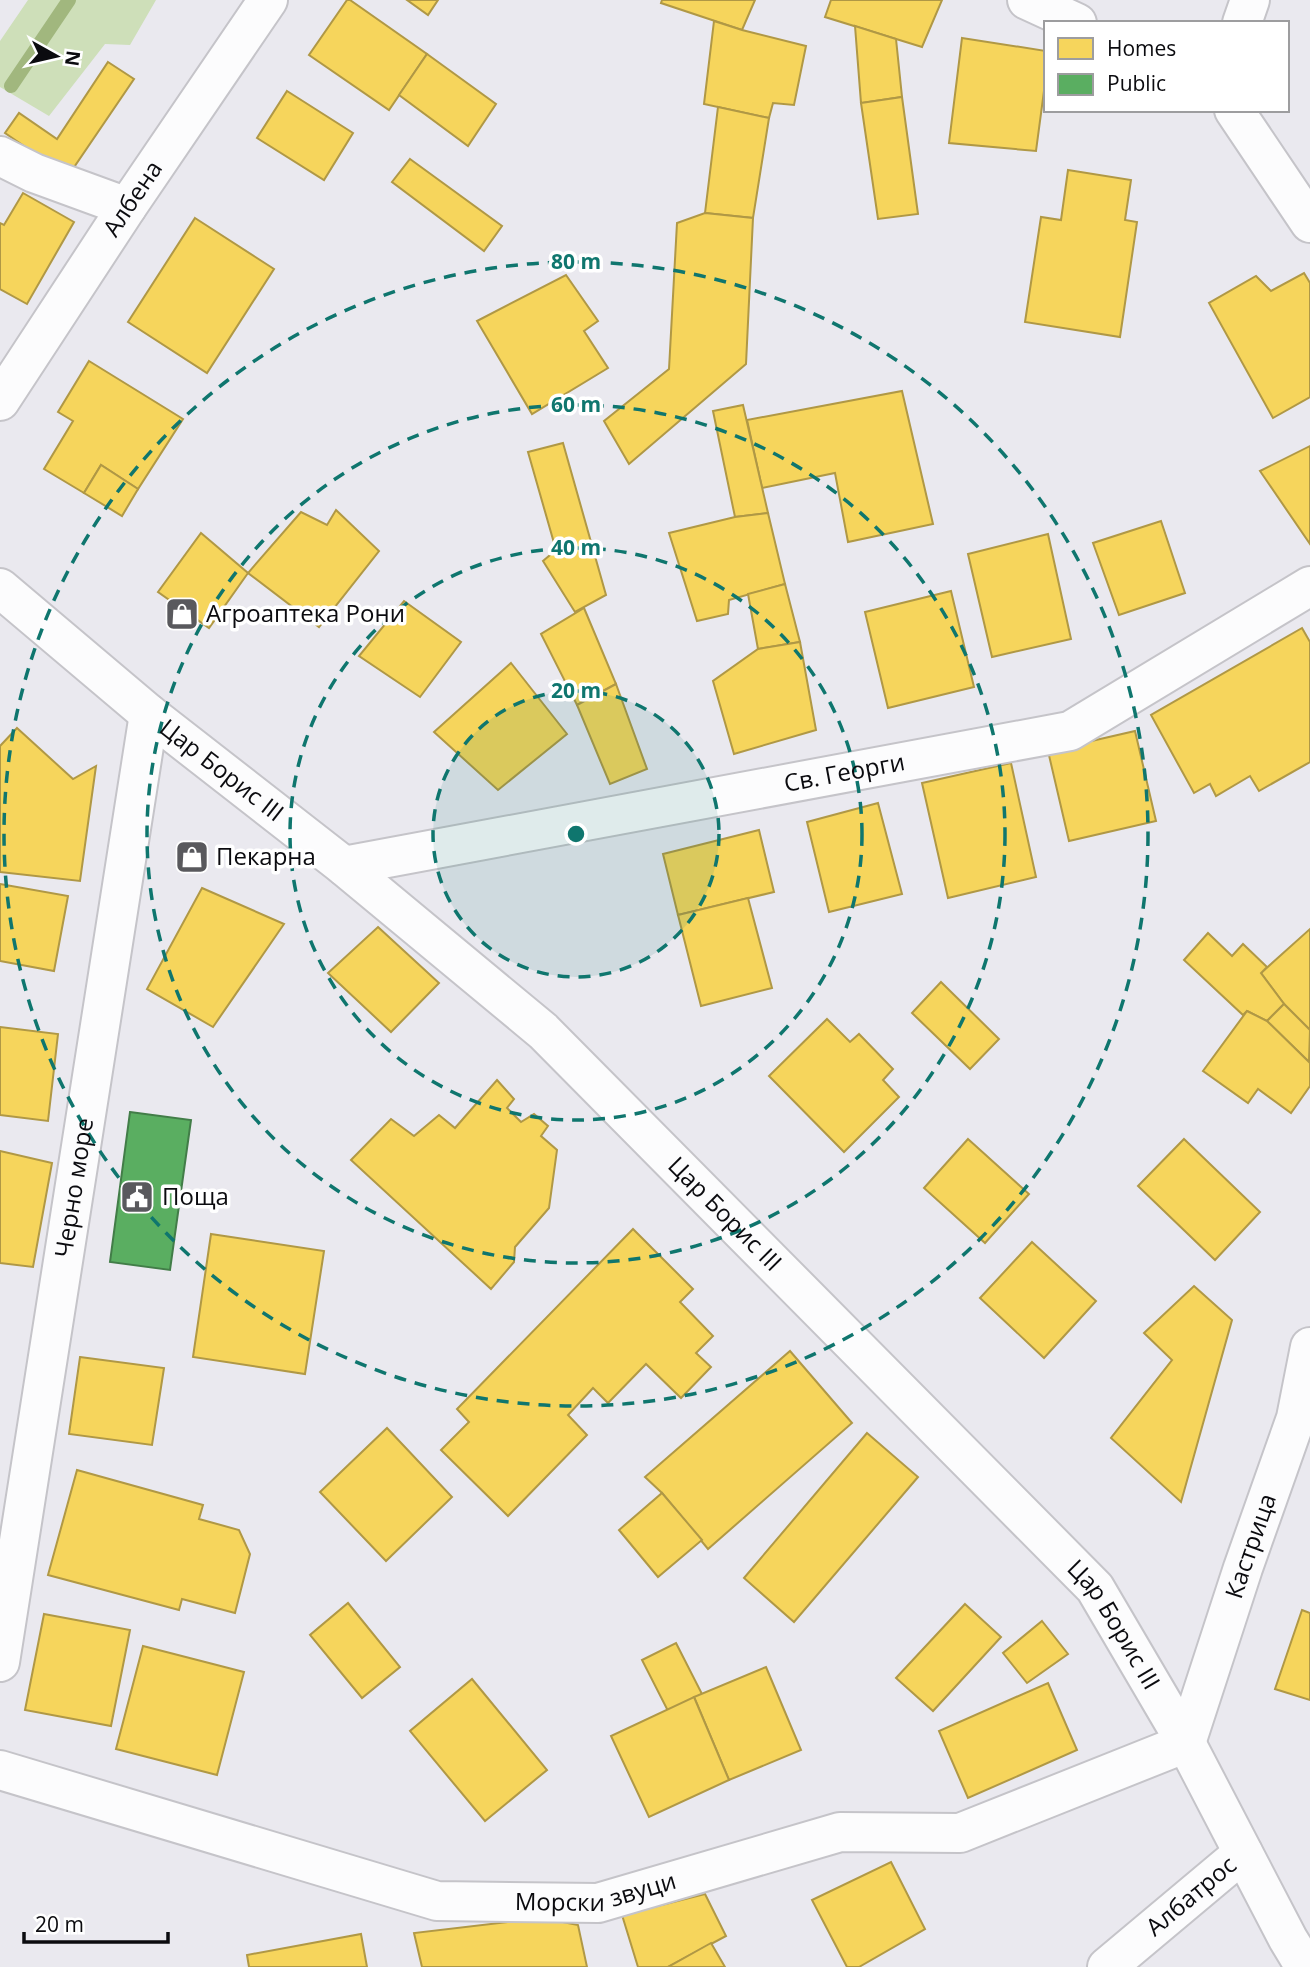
<svg xmlns="http://www.w3.org/2000/svg" width="1310" height="1967" viewBox="0 0 1310 1967" font-family="'Open Sans',sans-serif">
  <rect width="100%" height="100%" fill="#eae9ef"/>
  <path fill="#cedfb9" d="M 28,0 L 156,0 L 130,45 L 105,44 L 49,116 L 0,87 L 0,41 Z"/>
  <g fill="#f6d55c" stroke="#b09845" stroke-width="2">
    <path d="M 347,0 L 350,0 L 427,54 L 389,110 L 309,55 Z"/>
    <path d="M 407,0 L 438,0 L 428,15 Z"/>
    <path d="M 662,0 L 755,0 L 742,30 L 661,3 Z"/>
    <path d="M 831,0 L 942,0 L 922,47 L 825,17 Z"/>
    <path d="M 714,21 L 742,30 L 806,46 L 794,105 L 773,103 L 769,118 L 704,104 Z"/>
    <path d="M 855,26 L 896,39 L 902,97 L 861,103 Z"/>
    <path d="M 962,38 L 1046,51 L 1046,76 L 1036,151 L 949,143 Z"/>
    <path d="M 427,54 L 496,104 L 468,146 L 399,95 Z"/>
    <path d="M 108,62 L 134,79 L 68,176 L 5,133 L 19,113 L 57,139 Z"/>
    <path d="M 287,91 L 353,133 L 324,180 L 257,138 Z"/>
    <path d="M 902,97 L 918,214 L 878,219 L 861,103 Z"/>
    <path d="M 718,107 L 769,118 L 753,218 L 705,213 Z"/>
    <path d="M 410,159 L 502,226 L 484,251 L 392,182 Z"/>
    <path d="M 1068,170 L 1131,180 L 1125,220 L 1137,222 L 1120,337 L 1025,322 L 1041,217 L 1061,220 Z"/>
    <path d="M 23,193 L 74,222 L 27,304 L 0,289 L 0,223 L 4,225 Z"/>
    <path d="M 705,213 L 753,218 L 746,364 L 629,464 L 604,421 L 669,369 L 677,223 Z"/>
    <path d="M 195,218 L 274,269 L 207,373 L 128,322 Z"/>
    <path d="M 1304,273 L 1310,283 L 1310,397 L 1273,418 L 1209,303 L 1256,276 L 1271,291 Z"/>
    <path d="M 566,275 L 598,321 L 584,331 L 608,368 L 532,414 L 477,321 Z"/>
    <path d="M 89,361 L 183,419 L 138,489 L 101,465 L 84,493 L 44,469 L 73,421 L 58,412 Z"/>
    <path d="M 902,391 L 933,524 L 848,542 L 835,473 L 762,488 L 747,420 Z"/>
    <path d="M 743,405 L 768,513 L 735,517 L 713,411 Z"/>
    <path d="M 563,443 L 606,595 L 575,612 L 543,561 L 556,550 L 528,452 Z"/>
    <path d="M 1310,446 L 1310,544 L 1260,471 Z"/>
    <path d="M 101,465 L 138,489 L 122,516 L 84,493 Z"/>
    <path d="M 336,510 L 379,551 L 319,627 L 248,573 L 301,512 L 327,525 Z"/>
    <path d="M 768,513 L 785,584 L 729,600 L 728,614 L 697,621 L 669,533 L 735,517 Z"/>
    <path d="M 1161,521 L 1185,593 L 1119,615 L 1093,543 Z"/>
    <path d="M 201,533 L 248,573 L 209,628 L 158,592 Z"/>
    <path d="M 1048,534 L 1071,639 L 992,657 L 968,554 Z"/>
    <path d="M 785,584 L 800,642 L 758,649 L 748,594 Z"/>
    <path d="M 951,591 L 974,687 L 888,708 L 865,612 Z"/>
    <path d="M 404,601 L 461,642 L 420,697 L 359,656 Z"/>
    <path d="M 584,608 L 616,684 L 577,705 L 541,634 Z"/>
    <path d="M 1302,628 L 1310,642 L 1310,762 L 1259,791 L 1250,776 L 1216,796 L 1210,784 L 1194,793 L 1151,715 Z"/>
    <path d="M 800,642 L 816,730 L 734,754 L 713,681 L 758,649 Z"/>
    <path d="M 511,663 L 567,734 L 498,790 L 434,732 Z"/>
    <path d="M 616,684 L 647,769 L 610,784 L 577,705 Z"/>
    <path d="M 17,728 L 73,779 L 96,766 L 80,881 L 0,872 L 0,746 Z"/>
    <path d="M 1135,731 L 1156,821 L 1069,841 L 1048,751 Z"/>
    <path d="M 1011,763 L 1036,877 L 948,898 L 922,783 Z"/>
    <path d="M 878,803 L 902,894 L 829,912 L 807,822 Z"/>
    <path d="M 759,830 L 774,892 L 678,915 L 663,854 Z"/>
    <path d="M 0,884 L 68,896 L 54,971 L 0,961 Z"/>
    <path d="M 202,888 L 284,924 L 213,1027 L 147,989 Z"/>
    <path d="M 748,898 L 772,988 L 701,1006 L 678,915 Z"/>
    <path d="M 378,927 L 439,983 L 391,1032 L 328,973 Z"/>
    <path d="M 1310,929 L 1310,1030 L 1284,1004 L 1261,973 Z"/>
    <path d="M 1208,933 L 1232,956 L 1243,944 L 1267,967 L 1261,973 L 1284,1004 L 1267,1021 L 1247,1011 L 1243,1015 L 1184,960 Z"/>
    <path d="M 941,982 L 999,1039 L 970,1069 L 912,1013 Z"/>
    <path d="M 1284,1004 L 1310,1030 L 1309,1062 L 1267,1021 Z"/>
    <path d="M 1247,1011 L 1267,1021 L 1310,1063 L 1310,1086 L 1291,1113 L 1258,1089 L 1248,1103 L 1203,1071 Z"/>
    <path d="M 827,1019 L 850,1042 L 859,1034 L 893,1069 L 883,1080 L 899,1097 L 844,1152 L 769,1076 Z"/>
    <path d="M 0,1027 L 58,1034 L 48,1121 L 0,1115 Z"/>
    <path d="M 497,1080 L 514,1099 L 507,1108 L 521,1122 L 534,1114 L 548,1126 L 541,1136 L 557,1150 L 549,1208 L 515,1247 L 514,1262 L 491,1289 L 351,1160 L 391,1119 L 414,1136 L 439,1115 L 455,1128 Z"/>
    <path d="M 968,1139 L 1029,1194 L 985,1243 L 924,1188 Z"/>
    <path d="M 1184,1139 L 1260,1212 L 1215,1260 L 1138,1186 Z"/>
    <path d="M 0,1151 L 52,1163 L 33,1267 L 0,1263 Z"/>
    <path d="M 633,1229 L 693,1289 L 680,1302 L 713,1336 L 696,1353 L 711,1367 L 681,1398 L 646,1364 L 608,1403 L 593,1388 L 568,1415 L 587,1435 L 508,1516 L 441,1450 L 469,1422 L 457,1409 Z"/>
    <path d="M 211,1234 L 324,1251 L 305,1374 L 193,1357 Z"/>
    <path d="M 1032,1242 L 1096,1301 L 1044,1358 L 980,1298 Z"/>
    <path d="M 1194,1286 L 1232,1320 L 1181,1502 L 1111,1438 L 1172,1360 L 1144,1333 Z"/>
    <path d="M 790,1351 L 852,1423 L 708,1549 L 662,1493 L 645,1477 Z"/>
    <path d="M 80,1357 L 164,1368 L 152,1445 L 69,1434 Z"/>
    <path d="M 387,1428 L 452,1497 L 386,1561 L 320,1492 Z"/>
    <path d="M 867,1433 L 918,1477 L 794,1622 L 744,1578 Z"/>
    <path d="M 77,1470 L 203,1505 L 199,1519 L 239,1530 L 250,1554 L 235,1613 L 182,1599 L 179,1610 L 48,1575 Z"/>
    <path d="M 662,1493 L 702,1540 L 658,1577 L 619,1530 Z"/>
    <path d="M 348,1603 L 400,1667 L 362,1698 L 310,1635 Z"/>
    <path d="M 965,1604 L 1001,1637 L 933,1711 L 896,1678 Z"/>
    <path d="M 1302,1610 L 1310,1613 L 1310,1700 L 1275,1689 Z"/>
    <path d="M 44,1614 L 130,1630 L 111,1726 L 25,1710 Z"/>
    <path d="M 1042,1621 L 1068,1654 L 1027,1683 L 1003,1653 Z"/>
    <path d="M 676,1643 L 702,1694 L 668,1711 L 642,1660 Z"/>
    <path d="M 143,1646 L 244,1672 L 217,1775 L 116,1749 Z"/>
    <path d="M 766,1667 L 801,1750 L 729,1780 L 694,1697 Z"/>
    <path d="M 472,1679 L 547,1770 L 485,1821 L 410,1731 Z"/>
    <path d="M 1048,1683 L 1077,1750 L 968,1798 L 939,1731 Z"/>
    <path d="M 694,1697 L 729,1780 L 649,1817 L 611,1736 Z"/>
    <path d="M 891,1862 L 925,1929 L 859,1967 L 847,1967 L 812,1900 Z"/>
    <path d="M 705,1894 L 726,1936 L 668,1967 L 638,1967 L 622,1915 Z"/>
    <path d="M 542,1918 L 578,1925 L 587,1967 L 422,1967 L 414,1933 Z"/>
    <path d="M 361,1934 L 367,1967 L 249,1967 L 247,1955 Z"/>
    <path d="M 711,1943 L 725,1967 L 668,1967 Z"/>
  </g>
  <path fill="#5aae61" stroke="#427d48" stroke-width="2" d="M 130,1112 L 191,1120 L 170,1270 L 110,1262 Z"/>
  <g fill="none" stroke-linecap="round" stroke-linejoin="round">
    <path stroke="#a1b77e" stroke-width="14" d="M 11,86 L 69,0"/>
    <defs>
      <g id="minor">
        <path d="M 1027,0 L 1077,23"/>
        <path d="M 1242,23 L 1250,0"/>
        <path d="M 1234,110 L 1310,223"/>
        <path d="M 0,156 L 34,173 L 127,207"/>
        <path id="s1" d="M 0,401 L 127,207 L 268,0"/>
        <path id="s2" d="M 344,866 L 1070,731 L 1310,586"/>
        <path id="s3" d="M 0,1662 L 149,714"/>
        <path id="s4" d="M 0,1770 L 437,1901 L 598,1903 L 840,1832 L 960,1833 L 1186,1743 L 1243,1568 L 1296,1418 L 1310,1347"/>
        <path id="s5" d="M 1107,1967 L 1243,1853"/>
      </g>
      <g id="tertiary">
        <path id="s6" d="M 0,588 L 149,714 L 344,866 L 543,1031 L 1095,1588 L 1186,1743 L 1288,1939 L 1305,1967"/>
      </g>
    </defs>
    <use href="#minor" stroke="#c5c4c9" stroke-width="42"/>
    <use href="#tertiary" stroke="#c5c4c9" stroke-width="42"/>
    <use href="#minor" stroke="#fcfcfd" stroke-width="38"/>
    <use href="#tertiary" stroke="#fcfcfd" stroke-width="38"/>
  </g>
  <circle cx="576" cy="834" r="143" fill="#0f766e" fill-opacity=".12"/>
  <g fill="none" stroke="#0f766e" stroke-width="3.5" stroke-dasharray="12 9">
    <circle cx="576" cy="834" r="143"/>
    <circle cx="576" cy="834" r="286"/>
    <circle cx="576" cy="834" r="429"/>
    <circle cx="576" cy="834" r="572"/>
  </g>
  <defs>
    <symbol id="shop-square" viewBox="-11 -11 22 22"><rect x="-9" y="-9" width="18" height="18" rx="4" fill="#59595d" stroke="#fff"/><path d="M-5-2.5h2.3a2.7 3.5 0 0 1 5.4 0H5L5.5 6h-11ZM-1.5-2.5h3a1.5 2.3 0 0 0-3 0Z" fill="#fff"/></symbol>
    <symbol id="civic-square" viewBox="-11 -11 22 22"><rect x="-9" y="-9" width="18" height="18" rx="4" fill="#59595d" stroke="#fff"/><path d="M-.6-6.5H3V-4.5H.6V-3L4-1V1h2V6H-6V1h2V-1L-.6-3ZM-1.2 2.5V6h2.4V2.5Z" fill="#fff"/></symbol>
  </defs>
  <g fill-rule="evenodd">
    <use href="#shop-square" x="163" y="595" width="38" height="38"/>
    <use href="#shop-square" x="173" y="838" width="38" height="38"/>
    <use href="#civic-square" x="118" y="1178" width="38" height="38"/>
  </g>
  <g text-anchor="middle" stroke-width="7" stroke-linejoin="round" paint-order="stroke">
    <g font-size="24" fill="#0b0b0f" stroke="#fff">
      <text dy="8" stroke="none"><textPath href="#s1" startOffset="242">Албена</textPath></text>
      <text dy="8" stroke="none"><textPath href="#s6" startOffset="287">Цар Борис III</textPath></text>
      <text dy="8" stroke="none"><textPath href="#s2" startOffset="509">Св. Георги</textPath></text>
      <text dy="8" stroke="none"><textPath href="#s3" startOffset="480">Черно море</textPath></text>
      <text dy="8" stroke="none"><textPath href="#s6" startOffset="959">Цар Борис III</textPath></text>
      <text dy="8" stroke="none"><textPath href="#s4" startOffset="1440">Кастрица</textPath></text>
      <text dy="8" stroke="none"><textPath href="#s6" startOffset="1526">Цар Борис III</textPath></text>
      <text dy="8" stroke="none"><textPath href="#s4" startOffset="616">Морски звуци</textPath></text>
      <text dy="8" stroke="none"><textPath href="#s5" startOffset="110">Албатрос</textPath></text>
    </g>
    <g font-size="24" fill="#0b0b0f" stroke="#fff" text-anchor="start">
      <text x="206" y="622">Агроаптека Рони</text>
      <text x="216" y="865">Пекарна</text>
      <text x="162" y="1205">Поща</text>
    </g>
  </g>
  <circle cx="576" cy="834" r="10" fill="#0f766e" stroke="#fff" stroke-width="3.5"/>
  <g font-size="21" text-anchor="middle" font-weight="bold" fill="#0f766e" stroke="#fff" stroke-width="7" stroke-linejoin="round" paint-order="stroke">
    <text x="576" y="269">80 m</text>
    <text x="576" y="412">60 m</text>
    <text x="576" y="555">40 m</text>
    <text x="576" y="698">20 m</text>
  </g>
  <rect x="1044" y="21" width="245" height="91" fill="#ffffff" stroke="#9d9d9f" stroke-width="2"/>
  <rect x="1058" y="38" width="35" height="21" fill="#f6d55c" stroke="#9d9d9f" stroke-width="2"/>
  <text x="1107" y="56" font-size="21" fill="#0b0b0f">Homes</text>
  <rect x="1058" y="74" width="35" height="21" fill="#5aae61" stroke="#9d9d9f" stroke-width="2"/>
  <text x="1107" y="91" font-size="21" fill="#0b0b0f">Public</text>
  <g transform="translate(56 56) rotate(98)" stroke="#ffffff" stroke-width="5" paint-order="stroke">
  <path d="M0-5L12 26L0 18L-12 26Z" fill="#0b0b0f"/>
  <text y="-10" font-size="19" font-weight="bold" text-anchor="middle" fill="#0b0b0f">N</text>
  </g>
  <path d="M24 1932v10h144v-10" fill="none" stroke="#0b0b0f" stroke-width="3.5"/>
  <text x="35" y="1932" font-size="21" fill="#0b0b0f" stroke="#ffffff" stroke-width="5" paint-order="stroke">20 m</text>
</svg>
